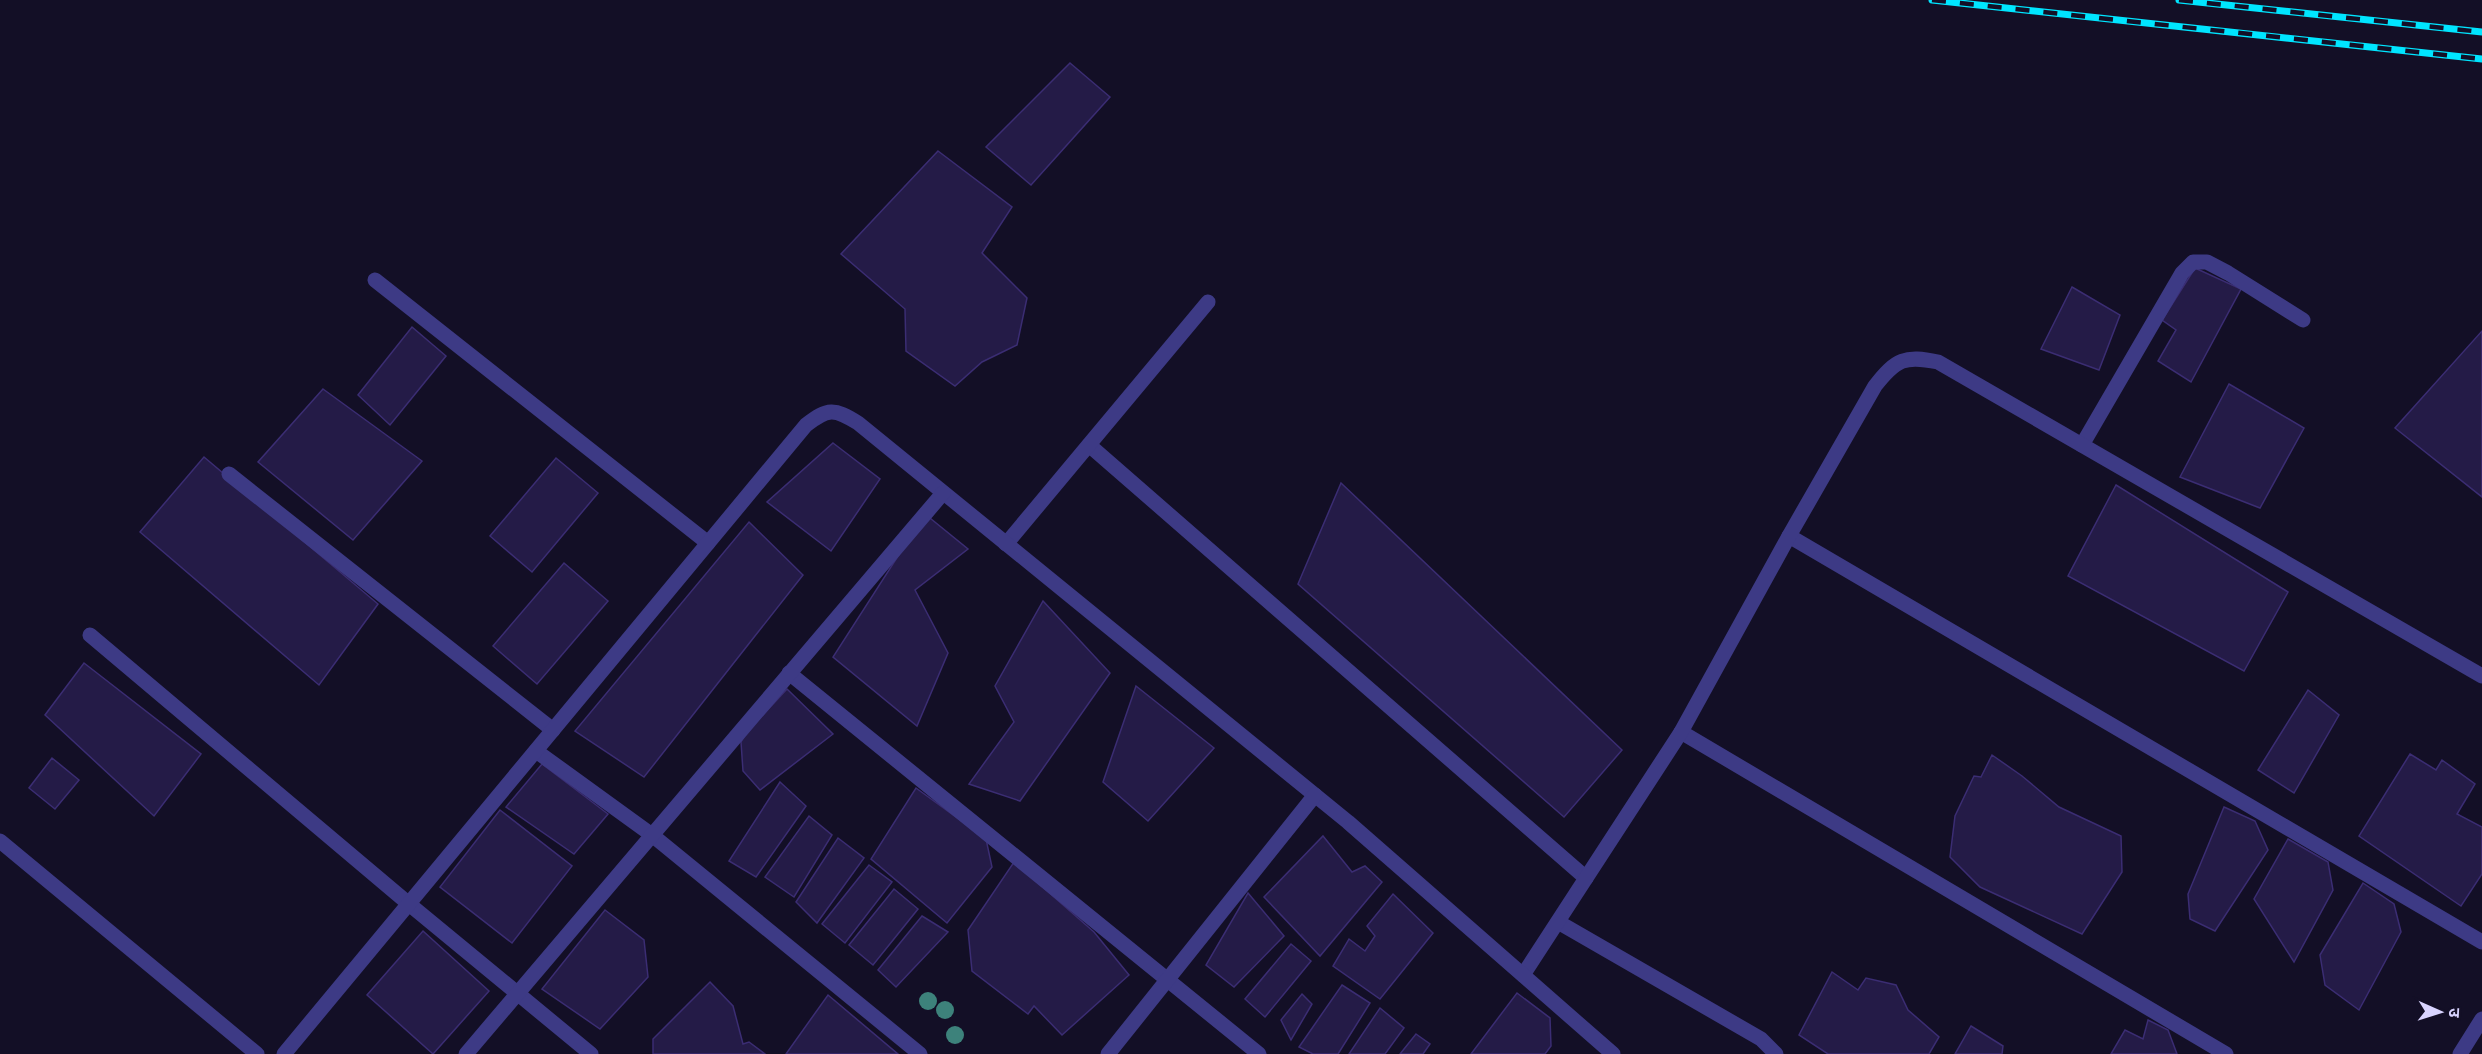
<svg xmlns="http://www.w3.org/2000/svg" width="2482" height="1054" viewBox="0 0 2482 1054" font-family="Roboto,'Noto Sans Devanagari',sans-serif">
  <rect width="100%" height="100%" fill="#130f26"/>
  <g fill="#241b47" stroke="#3b2d73" stroke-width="1.5">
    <path d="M 1070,63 L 1110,97 L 1031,185 L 986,147 Z"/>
    <path d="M 938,151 L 1012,207 L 982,253 L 1027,298 L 1017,345 L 982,362 L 955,386 L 906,351 L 905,309 L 841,254 Z"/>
    <path d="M 2195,268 L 2241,289 L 2191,382 L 2158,361 L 2176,330 L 2162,320 Z"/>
    <path d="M 2072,287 L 2120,315 L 2099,370 L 2041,349 Z"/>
    <path d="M 412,327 L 446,356 L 390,425 L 358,395 Z"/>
    <path d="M 2482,331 L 2482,497 L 2395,428 Z"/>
    <path d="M 2229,384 L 2304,428 L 2260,508 L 2180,477 Z"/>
    <path d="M 323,389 L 422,461 L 353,540 L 258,462 Z"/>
    <path d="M 833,443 L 880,479 L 831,551 L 767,502 Z"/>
    <path d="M 204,457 L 378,604 L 319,685 L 140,532 Z"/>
    <path d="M 556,458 L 598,493 L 532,572 L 490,536 Z"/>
    <path d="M 1341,483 L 1622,750 L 1564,817 L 1298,584 Z"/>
    <path d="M 2116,485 L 2288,592 L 2244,671 L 2068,576 Z"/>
    <path d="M 925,514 L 968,549 L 915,590 L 948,653 L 917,726 L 833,657 Z"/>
    <path d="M 749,522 L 803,575 L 644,777 L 575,731 Z"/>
    <path d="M 564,563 L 608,601 L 537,684 L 493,646 Z"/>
    <path d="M 1043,601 L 1110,673 L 1020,801 L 969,784 L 1014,722 L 995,686 Z"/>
    <path d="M 84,663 L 201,754 L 154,816 L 45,715 Z"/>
    <path d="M 1136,686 L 1214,748 L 1148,821 L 1103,782 Z"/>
    <path d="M 787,689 L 833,734 L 760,790 L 743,771 L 741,742 L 746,733 Z"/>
    <path d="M 2308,690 L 2339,715 L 2294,793 L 2258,770 Z"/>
    <path d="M 2410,754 L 2436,770 L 2442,760 L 2475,784 L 2457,814 L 2482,827 L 2482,874 L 2461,906 L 2359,836 Z"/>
    <path d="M 1992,755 L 2022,776 L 2059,807 L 2121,836 L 2122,872 L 2082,934 L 1980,887 L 1950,857 L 1955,816 L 1974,776 L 1981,777 Z"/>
    <path d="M 52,758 L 79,780 L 55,809 L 29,788 Z"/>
    <path d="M 542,764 L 608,814 L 574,854 L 506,807 Z"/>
    <path d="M 780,782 L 806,806 L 756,877 L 729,861 Z"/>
    <path d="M 916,788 L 986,839 L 992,867 L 947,923 L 871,859 Z"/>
    <path d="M 2224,807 L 2255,821 L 2268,850 L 2215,931 L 2190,919 L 2188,894 Z"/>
    <path d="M 500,810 L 572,866 L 512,943 L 440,887 Z"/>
    <path d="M 809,816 L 832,835 L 794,897 L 765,877 Z"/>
    <path d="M 1323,836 L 1352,872 L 1365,866 L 1382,882 L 1320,956 L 1264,897 Z"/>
    <path d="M 838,838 L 864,858 L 817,923 L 796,902 Z"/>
    <path d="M 2288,839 L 2328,862 L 2333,890 L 2294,962 L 2254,899 Z"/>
    <path d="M 1014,862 L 1094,932 L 1129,975 L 1062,1035 L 1034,1006 L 1028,1014 L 972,971 L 968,930 Z"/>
    <path d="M 869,865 L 892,882 L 845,943 L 822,924 Z"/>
    <path d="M 2363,883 L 2394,904 L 2401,932 L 2359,1010 L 2325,985 L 2320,955 Z"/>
    <path d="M 894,889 L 918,909 L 873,965 L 849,945 Z"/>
    <path d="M 1248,893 L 1284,936 L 1234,987 L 1206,965 Z"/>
    <path d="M 1393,894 L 1433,933 L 1380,999 L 1333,966 L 1349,939 L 1365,951 L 1375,936 L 1367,926 Z"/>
    <path d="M 605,910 L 644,940 L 648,977 L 600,1029 L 542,989 Z"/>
    <path d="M 922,916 L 948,932 L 896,987 L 878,970 Z"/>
    <path d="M 423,931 L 489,991 L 433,1054 L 367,995 Z"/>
    <path d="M 1291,944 L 1311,961 L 1265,1017 L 1245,999 Z"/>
    <path d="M 1832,972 L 1858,990 L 1866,978 L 1896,985 L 1908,1010 L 1939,1037 L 1929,1054 L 1828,1054 L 1799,1035 Z"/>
    <path d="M 710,982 L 733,1006 L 743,1044 L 749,1042 L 765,1054 L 653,1054 L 653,1039 Z"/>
    <path d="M 1342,985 L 1370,1003 L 1338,1054 L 1313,1054 L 1299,1047 Z"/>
    <path d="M 1517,993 L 1550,1018 L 1551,1046 L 1545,1054 L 1471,1054 Z"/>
    <path d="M 1302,994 L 1312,1004 L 1291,1040 L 1281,1020 Z"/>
    <path d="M 828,995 L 898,1054 L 786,1054 Z"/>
    <path d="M 1380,1008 L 1404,1028 L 1385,1054 L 1349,1054 Z"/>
    <path d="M 2148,1020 L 2168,1030 L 2177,1054 L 2111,1054 L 2125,1030 L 2143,1039 Z"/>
    <path d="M 1971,1026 L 2003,1046 L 2002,1054 L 1955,1054 Z"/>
    <path d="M 1416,1034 L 1430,1044 L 1423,1054 L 1400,1054 Z"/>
  </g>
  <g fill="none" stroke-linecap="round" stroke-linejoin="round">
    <g stroke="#3d3a85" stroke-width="15">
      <path d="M 375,280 L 708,543"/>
      <path d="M 1089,445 L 1586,878"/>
      <path d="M 2082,445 L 2182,273 L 2193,262 L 2207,262 L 2228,273 L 2303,320"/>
      <path d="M 229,474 L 553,730"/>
      <path d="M 1789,536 L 2482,942"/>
      <path d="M 1006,544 L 1208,302"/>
      <path d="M 90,635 L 409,904 L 591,1054"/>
      <path d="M 789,673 L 1259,1054"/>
      <path d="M 1681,732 L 2226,1054"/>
      <path d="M 536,751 L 652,835 L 920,1054"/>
      <path d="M 0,841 L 257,1054"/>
      <path d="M 1558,922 L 1761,1039 L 1776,1054"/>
      <path d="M 1523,975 L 1681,732 L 1789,536 L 1875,386 C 1896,359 1905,355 1938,362 L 2482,676"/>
      <path d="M 284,1054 L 806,425 C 828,408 834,408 858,423 L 1348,822 L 1613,1054"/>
      <path d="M 466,1054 L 943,493"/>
      <path d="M 1108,1054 L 1315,795"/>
      <path d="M 2460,1054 L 2482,1019"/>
    </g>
    <defs>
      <g id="rail">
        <path d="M 1932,0 L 2482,59"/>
        <path d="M 2179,0 L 2482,32"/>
      </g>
    </defs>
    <use href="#rail" stroke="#00e5ff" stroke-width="7"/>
    <use href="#rail" stroke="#130f26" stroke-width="4.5" stroke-dasharray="14" stroke-linecap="butt"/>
  </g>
  <g fill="#3d827b">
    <circle cx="928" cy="1001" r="9"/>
    <circle cx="945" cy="1010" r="9"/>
    <circle cx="955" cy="1035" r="9"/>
  </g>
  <g transform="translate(2440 1012) rotate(93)" stroke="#130f26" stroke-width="4.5" paint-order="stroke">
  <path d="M0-4.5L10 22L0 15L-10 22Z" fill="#d9d4ff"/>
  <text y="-9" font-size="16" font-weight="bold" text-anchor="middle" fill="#d9d4ff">उ</text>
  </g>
</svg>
